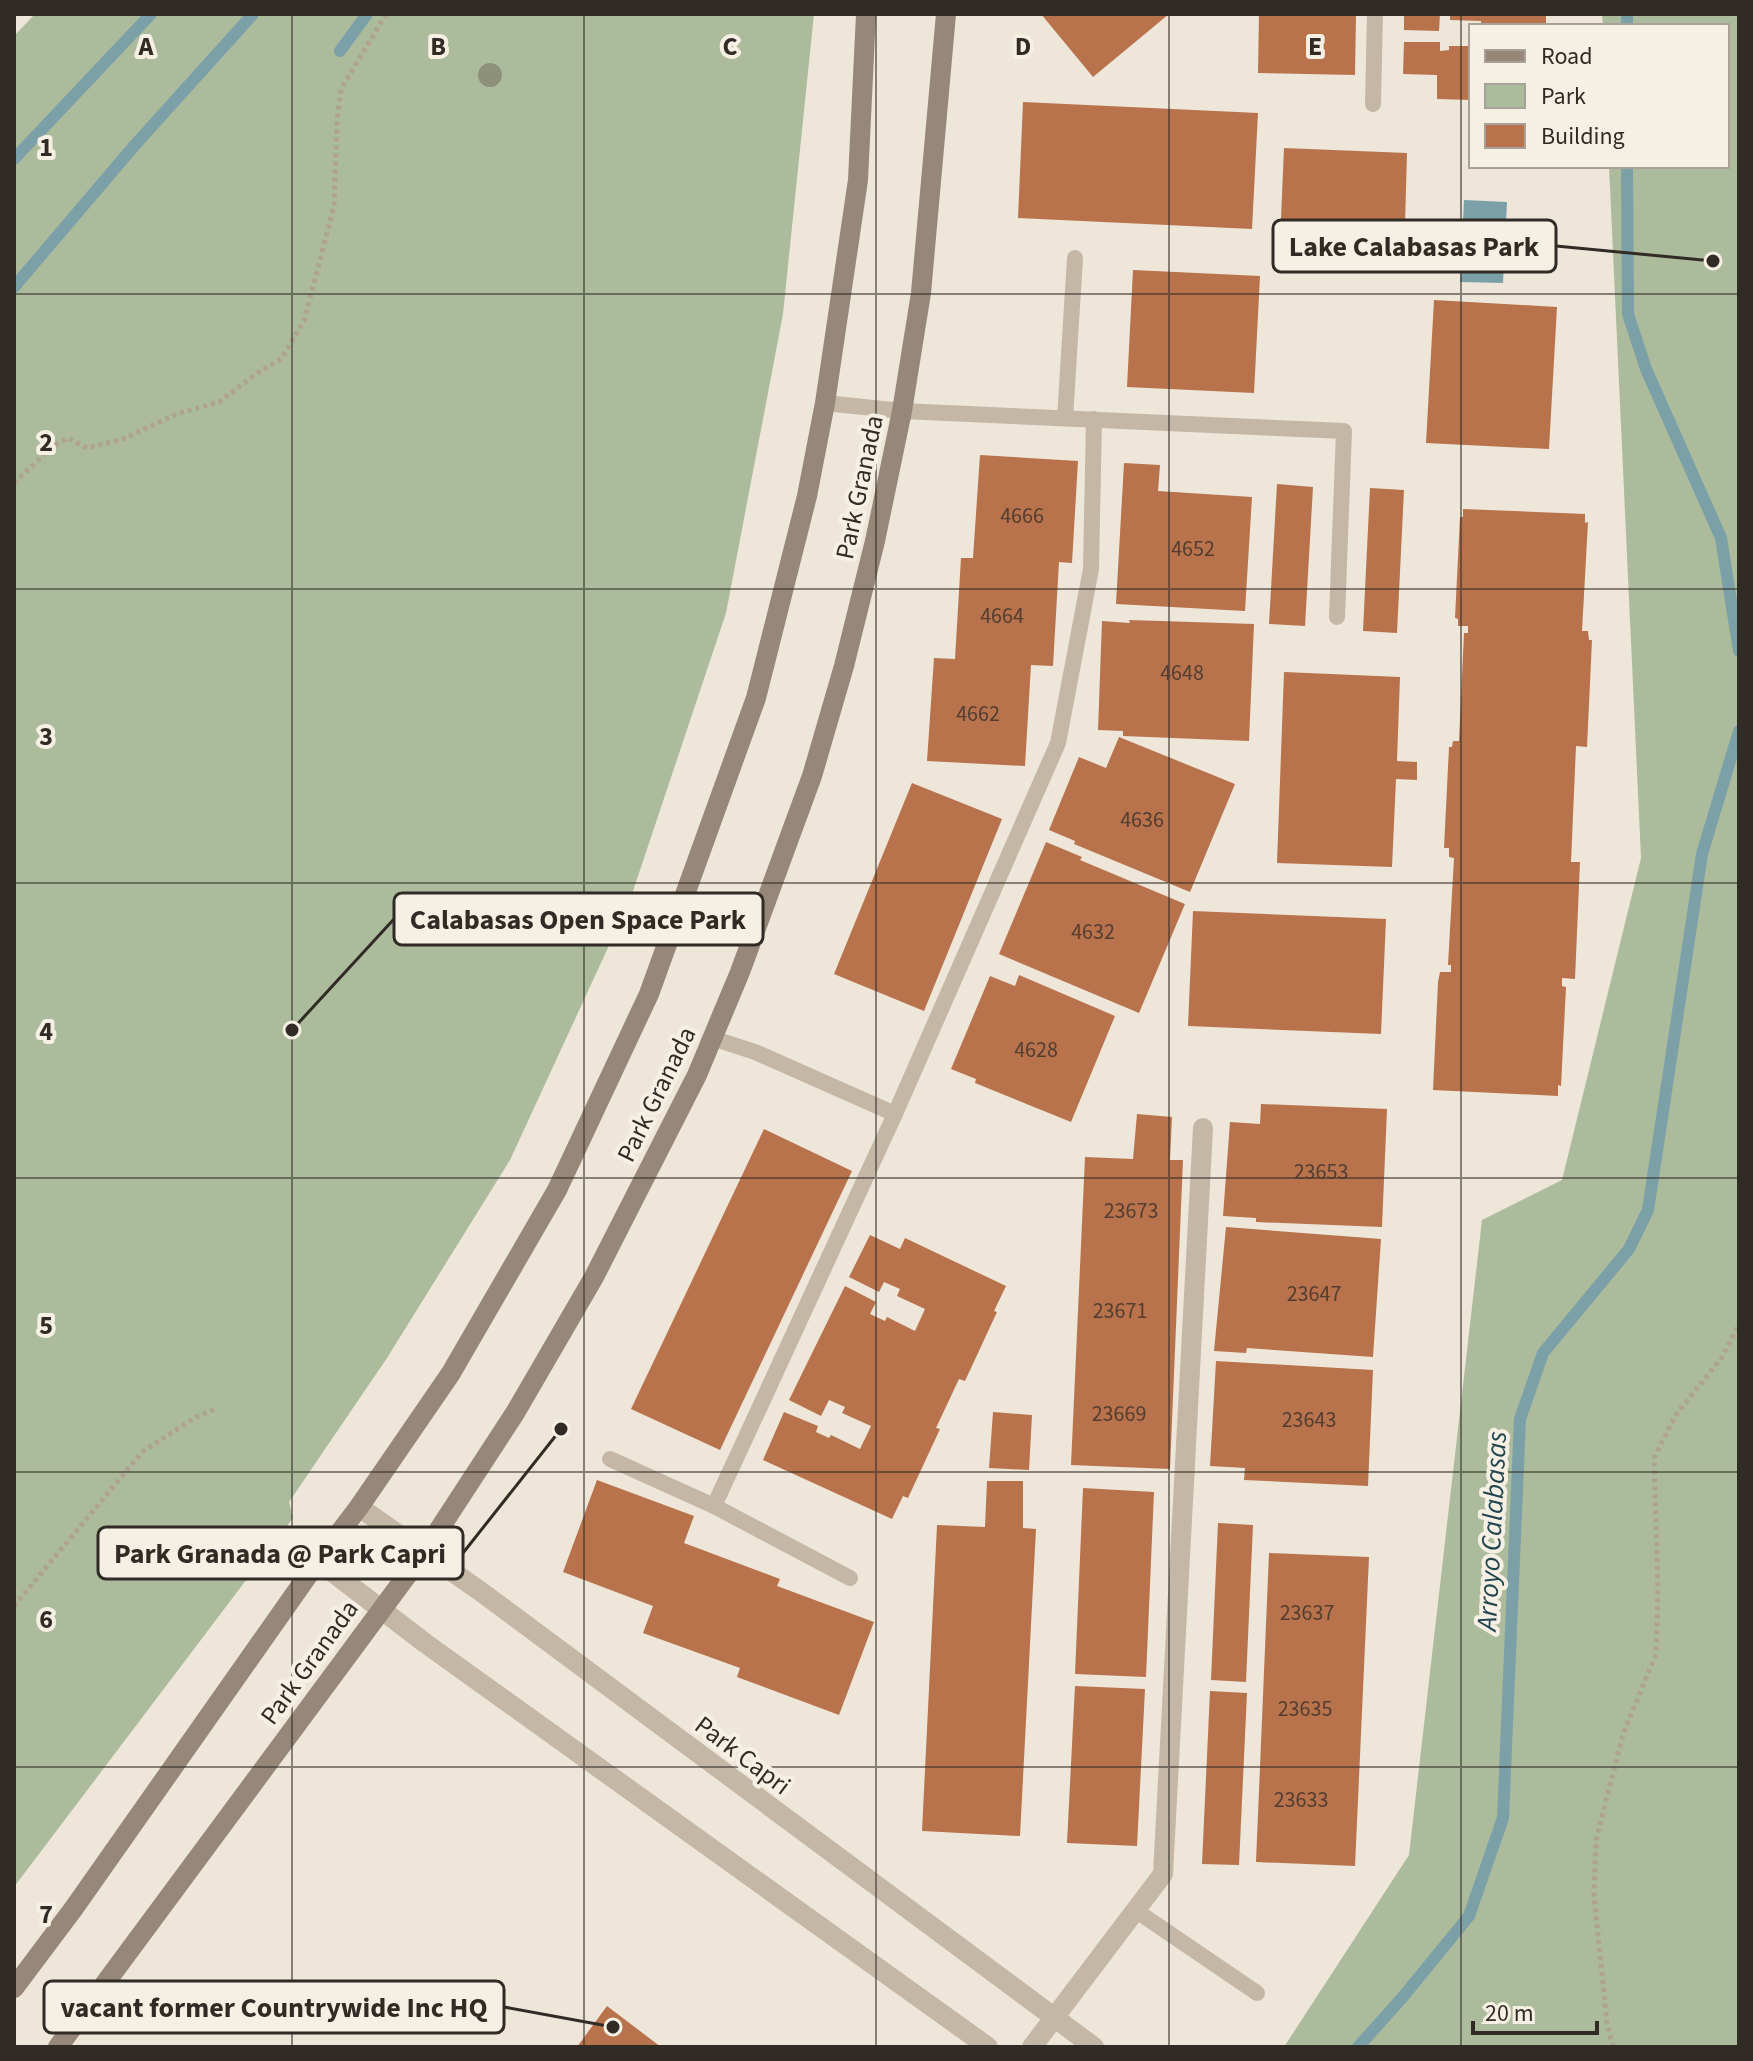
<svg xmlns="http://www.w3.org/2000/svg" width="1753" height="2061" viewBox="0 0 1753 2061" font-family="'Source Sans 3',sans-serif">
  <rect width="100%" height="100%" fill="#eee6d9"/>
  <g fill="#acbb9b">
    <path d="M 35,14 L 814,14 L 783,314 L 726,613 L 630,900 L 510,1160 L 387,1358 L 289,1502 L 293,1518 L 14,1887 L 14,36 Z"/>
    <path d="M 1602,14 L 1739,14 L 1739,2047 L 1284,2047 L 1409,1855 L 1482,1220 L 1562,1180 L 1641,858 L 1609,166 L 1727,166 L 1727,26 L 1603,26 Z"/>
  </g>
  <path fill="#7ba0a7" d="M 1464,200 L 1507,202 L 1503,283 L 1460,282 Z"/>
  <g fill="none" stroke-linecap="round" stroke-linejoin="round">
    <g stroke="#7ba0a7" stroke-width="12">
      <path d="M 1627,14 L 1627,26"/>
      <path d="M 340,51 L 367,14"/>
      <path d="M 14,159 L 151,14"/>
      <path d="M 1627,166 L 1628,314 L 1646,369 L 1721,538 L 1739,651"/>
      <path d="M 14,287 L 134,146 L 253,14"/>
      <path d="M 1358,2047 L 1402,1998 L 1469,1916 L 1503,1818 L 1520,1419 L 1543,1353 L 1629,1249 L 1648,1210 L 1702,854 L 1739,731"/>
    </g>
  </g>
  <g fill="#b8734c">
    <path d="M 1041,14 L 1169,14 L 1093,77 Z"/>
    <path d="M 1259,14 L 1356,14 L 1355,75 L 1258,73 Z"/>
    <path d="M 1404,14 L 1440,14 L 1439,31 L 1404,30 Z"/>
    <path d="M 1450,14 L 1546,14 L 1546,26 L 1481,26 L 1481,21 L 1450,20 Z"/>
    <path d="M 1404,42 L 1440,42 L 1440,51 L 1449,50 L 1449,46 L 1471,46 L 1471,100 L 1437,99 L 1437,75 L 1403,74 Z"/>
    <path d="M 1023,102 L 1258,113 L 1252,229 L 1018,218 Z"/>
    <path d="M 1284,148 L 1407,153 L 1404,261 L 1402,270 L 1279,265 Z"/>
    <path d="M 1133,270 L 1260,276 L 1254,393 L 1127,387 Z"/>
    <path d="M 1434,300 L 1557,307 L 1549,449 L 1426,443 Z"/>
    <path d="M 980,455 L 1078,461 L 1072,563 L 1059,562 L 1053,666 L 1031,665 L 1025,766 L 927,761 L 934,658 L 955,659 L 961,558 L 973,558 Z"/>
    <path d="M 1124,463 L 1160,465 L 1158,491 L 1252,497 L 1245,611 L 1116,604 Z"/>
    <path d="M 1277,484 L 1313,487 L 1305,626 L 1269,624 Z"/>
    <path d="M 1370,488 L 1404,490 L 1397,633 L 1363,631 Z"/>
    <path d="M 1463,509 L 1585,514 L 1585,523 L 1588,522 L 1582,631 L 1588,631 L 1589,640 L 1592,640 L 1587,747 L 1576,746 L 1571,862 L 1580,862 L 1575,979 L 1562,978 L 1562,986 L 1566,987 L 1561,1086 L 1558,1085 L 1558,1096 L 1433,1090 L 1438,982 L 1440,972 L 1451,972 L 1451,965 L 1448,965 L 1454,858 L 1449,857 L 1449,848 L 1444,848 L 1449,747 L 1452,747 L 1453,741 L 1459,741 L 1464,633 L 1468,633 L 1468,626 L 1458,626 L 1458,619 L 1455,618 L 1460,517 L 1463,517 Z"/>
    <path d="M 1129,620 L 1254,624 L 1249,741 L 1123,736 L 1123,731 L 1098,730 L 1102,621 L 1130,623 Z"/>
    <path d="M 1284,672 L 1400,677 L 1397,761 L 1417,762 L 1417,780 L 1396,779 L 1392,867 L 1277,863 Z"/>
    <path d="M 1119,737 L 1235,784 L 1190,892 L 1074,844 L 1075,841 L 1049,830 L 1079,757 L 1106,768 Z"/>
    <path d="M 912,783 L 1002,819 L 924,1011 L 834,974 Z"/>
    <path d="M 1046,842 L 1082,857 L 1080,860 L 1185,904 L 1139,1013 L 999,954 Z"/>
    <path d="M 1193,911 L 1386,919 L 1381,1034 L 1188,1026 Z"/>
    <path d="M 1019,975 L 1115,1016 L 1071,1122 L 975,1083 L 976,1079 L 951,1069 L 990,976 L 1015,986 Z"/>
    <path d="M 1261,1104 L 1387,1109 L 1382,1227 L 1256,1222 L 1256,1218 L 1223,1216 L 1230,1122 L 1260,1124 Z"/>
    <path d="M 1137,1114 L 1172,1117 L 1170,1160 L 1183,1160 L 1170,1469 L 1071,1465 L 1085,1157 L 1133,1159 Z"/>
    <path d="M 764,1129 L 852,1171 L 720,1450 L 631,1409 Z"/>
    <path d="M 1226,1227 L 1381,1239 L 1373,1357 L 1247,1348 L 1246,1353 L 1214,1351 Z"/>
    <path d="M 870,1235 L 900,1249 L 905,1238 L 1006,1286 L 994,1311 L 997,1312 L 965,1381 L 959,1379 L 936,1428 L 940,1429 L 908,1498 L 903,1496 L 892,1519 L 763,1460 L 784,1412 L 818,1426 L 816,1432 L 829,1438 L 831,1435 L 860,1449 L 871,1426 L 842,1413 L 845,1407 L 829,1400 L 821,1416 L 789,1400 L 845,1286 L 876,1302 L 870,1314 L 885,1321 L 887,1317 L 915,1331 L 925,1309 L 897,1296 L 900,1289 L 884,1282 L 879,1292 L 849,1277 Z"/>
    <path d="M 1216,1361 L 1373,1370 L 1368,1486 L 1244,1480 L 1245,1468 L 1210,1466 Z"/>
    <path d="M 993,1412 L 1032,1415 L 1029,1470 L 989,1468 Z"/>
    <path d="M 597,1480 L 694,1516 L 684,1543 L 780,1579 L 777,1586 L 874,1622 L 839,1715 L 737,1677 L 740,1668 L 643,1633 L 653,1606 L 563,1572 Z"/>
    <path d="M 987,1481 L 1023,1481 L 1023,1528 L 1036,1529 L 1020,1836 L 922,1831 L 937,1525 L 985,1527 Z"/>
    <path d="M 1083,1488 L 1154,1492 L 1146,1677 L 1075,1674 Z"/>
    <path d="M 1218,1523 L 1253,1525 L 1246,1682 L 1211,1680 Z"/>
    <path d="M 1269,1553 L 1369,1557 L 1355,1866 L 1256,1862 Z"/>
    <path d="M 1075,1686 L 1145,1689 L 1137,1846 L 1067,1843 Z"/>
    <path d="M 1210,1691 L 1247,1693 L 1239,1865 L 1202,1864 Z"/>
    <path d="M 607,2006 L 661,2047 L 577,2047 Z"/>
  </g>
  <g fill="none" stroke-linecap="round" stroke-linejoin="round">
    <g stroke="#afa291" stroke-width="5" stroke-dasharray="4 4" stroke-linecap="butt">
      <path d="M 14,483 L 52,447 L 68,438 L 87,448 L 123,439 L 179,413 L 219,402 L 256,374 L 281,359 L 304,321 L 334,206 L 337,121 L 341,89 L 386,14"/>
      <path d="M 14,1606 L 142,1452 L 196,1417 L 218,1408"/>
      <path d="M 1613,2047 L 1607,2023 L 1594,1896 L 1596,1840 L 1623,1734 L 1656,1654 L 1658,1589 L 1654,1458 L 1675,1416 L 1722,1357 L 1739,1325"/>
    </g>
    <g stroke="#c4b7a6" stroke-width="16">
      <path d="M 1373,104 L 1375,14"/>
      <path d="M 825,403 L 902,411 L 1344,431 L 1337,617"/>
      <path d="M 1065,418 L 1075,258"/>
      <path d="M 712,1038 L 755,1052 L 895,1114"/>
      <path d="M 610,1459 L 714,1506 L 850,1578"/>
      <path d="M 714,1506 L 895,1114 L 1058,743 L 1091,569 L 1094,419"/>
      <path d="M 1135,1910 L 1257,1993"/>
    </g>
    <g stroke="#c4b7a6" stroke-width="20">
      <path d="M 359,1507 L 480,1591 L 1094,2047"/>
      <path d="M 318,1561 L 425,1643 L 988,2047"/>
      <path d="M 1032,2047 L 1163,1874 L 1203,1128"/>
    </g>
    <g stroke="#978778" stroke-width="20">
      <path d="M 14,1988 L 74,1908 L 318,1561 L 359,1507 L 451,1373 L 557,1190 L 649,994 L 756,698 L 807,496 L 825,403 L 858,180 L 866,14"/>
      <path d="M 58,2047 L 425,1551 L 515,1413 L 594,1277 L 697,1075 L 740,972 L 812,776 L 844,666 L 875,541 L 902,411 L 921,293 L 946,14"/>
    </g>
  </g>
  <circle fill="#8d917a" cx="490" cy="75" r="12"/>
  <path fill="none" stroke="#312b26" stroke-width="2" stroke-opacity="0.55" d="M 292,14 L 292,2047M 584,14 L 584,2047M 876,14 L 876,2047M 1169,14 L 1169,2047M 1461,14 L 1461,2047M 14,294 L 1739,294M 14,589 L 1739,589M 14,883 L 1739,883M 14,1178 L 1739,1178M 14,1472 L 1739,1472M 14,1767 L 1739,1767"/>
  <g text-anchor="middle" stroke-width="8" stroke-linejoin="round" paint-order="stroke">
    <g font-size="22" fill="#533d30">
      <text x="1022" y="523">4666</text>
      <text x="1193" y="556">4652</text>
      <text x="1002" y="623">4664</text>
      <text x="1182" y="680">4648</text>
      <text x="978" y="721">4662</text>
      <text x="1142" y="827">4636</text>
      <text x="1093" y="939">4632</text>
      <text x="1036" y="1057">4628</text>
      <text x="1321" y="1179">23653</text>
      <text x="1131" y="1218">23673</text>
      <text x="1314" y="1301">23647</text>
      <text x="1120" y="1318">23671</text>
      <text x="1119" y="1421">23669</text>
      <text x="1309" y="1427">23643</text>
      <text x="1307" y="1620">23637</text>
      <text x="1305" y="1716">23635</text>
      <text x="1301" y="1807">23633</text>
    </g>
    <g font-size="26" fill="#312b26" stroke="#f6f0e4">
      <text transform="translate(859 487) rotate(-78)" y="9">Park Granada</text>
      <text transform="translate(656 1094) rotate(-64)" y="9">Park Granada</text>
      <text transform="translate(309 1662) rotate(-54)" y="9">Park Granada</text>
      <text transform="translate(743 1755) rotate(37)" y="9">Park Capri</text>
    </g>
    <g font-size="28" font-style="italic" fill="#21454e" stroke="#f6f0e4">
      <text transform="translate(1491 1531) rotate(-87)" y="10">Arroyo Calabasas</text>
    </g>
  </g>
  <g font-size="26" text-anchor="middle" font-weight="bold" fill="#312b26" stroke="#f6f0e4" stroke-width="8" stroke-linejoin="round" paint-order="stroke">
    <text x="146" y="55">A</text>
    <text x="438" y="55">B</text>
    <text x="730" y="55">C</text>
    <text x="1023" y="55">D</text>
    <text x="1315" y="55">E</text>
    <text x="46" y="156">1</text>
    <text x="46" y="451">2</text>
    <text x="46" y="745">3</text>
    <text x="46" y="1040">4</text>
    <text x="46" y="1334">5</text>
    <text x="46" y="1628">6</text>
    <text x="46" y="1923">7</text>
  </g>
  <path fill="none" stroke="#312b26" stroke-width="3" d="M1713 261L1556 246M292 1030L394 919M561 1429L463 1553M613 2027L504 2007"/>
  <g fill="#312b26" stroke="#f6f0e4" stroke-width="3">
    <circle cx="1713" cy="261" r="8"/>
    <circle cx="292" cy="1030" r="8"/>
    <circle cx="561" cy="1429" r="8"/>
    <circle cx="613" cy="2027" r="8"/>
  </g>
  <g fill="#f6f0e4" stroke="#312b26" stroke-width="3">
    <rect x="1273" y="220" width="283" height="52" rx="8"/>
    <rect x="394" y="893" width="369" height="52" rx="8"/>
    <rect x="98" y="1527" width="365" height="52" rx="8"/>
    <rect x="44" y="1981" width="460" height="52" rx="8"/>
  </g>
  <g font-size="28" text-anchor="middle" font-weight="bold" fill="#312b26">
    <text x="1414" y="256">Lake Calabasas Park</text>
    <text x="578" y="929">Calabasas Open Space Park</text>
    <text x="280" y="1563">Park Granada @ Park Capri</text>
    <text x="274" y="2017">vacant former Countrywide Inc HQ</text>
  </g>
  <rect width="1753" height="2061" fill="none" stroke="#312b26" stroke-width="32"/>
  <rect x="1469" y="24" width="260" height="144" fill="#f6f0e4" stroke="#a7a198" stroke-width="2"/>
  <rect x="1485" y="50" width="40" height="12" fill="#978778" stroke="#a7a198" stroke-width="2"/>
  <text x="1541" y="64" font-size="24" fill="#312b26">Road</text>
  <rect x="1485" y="84" width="40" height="24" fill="#acbb9b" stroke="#a7a198" stroke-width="2"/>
  <text x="1541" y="104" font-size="24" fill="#312b26">Park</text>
  <rect x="1485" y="124" width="40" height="24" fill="#b8734c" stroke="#a7a198" stroke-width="2"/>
  <text x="1541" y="144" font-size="24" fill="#312b26">Building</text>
  <path d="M1473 2021v12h124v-12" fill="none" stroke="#312b26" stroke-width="4"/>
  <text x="1485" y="2021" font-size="24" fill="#312b26" stroke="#f6f0e4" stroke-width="6" paint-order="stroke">20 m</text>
</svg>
